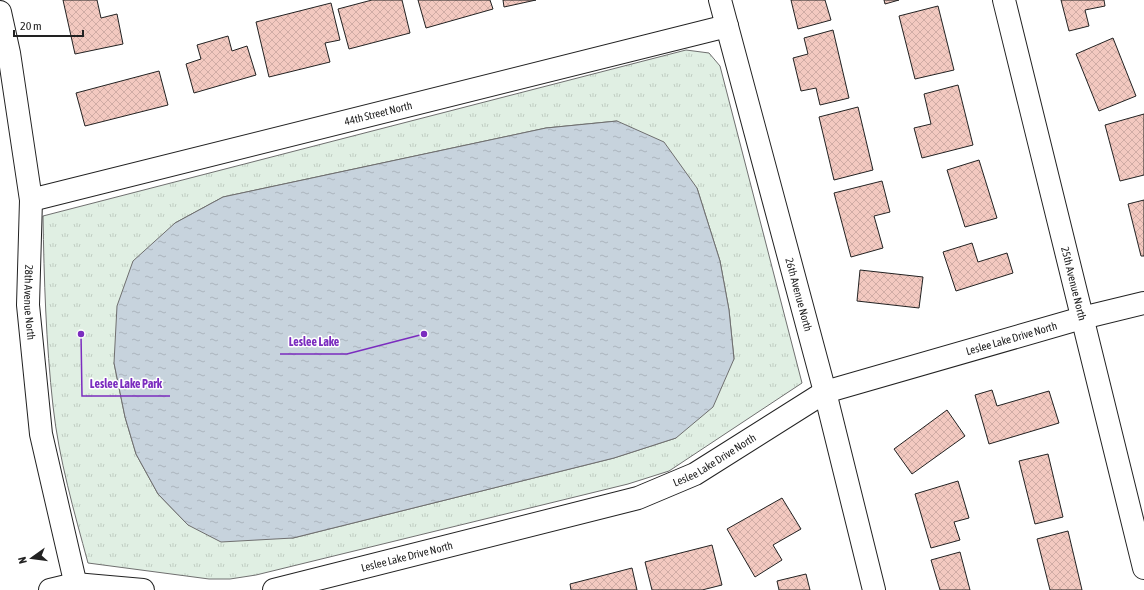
<svg xmlns="http://www.w3.org/2000/svg" width="1144" height="590" viewBox="0 0 1144 590" font-family="'Asap Condensed',sans-serif">
  <defs>
    <pattern id="park-tufts" width="24" height="20" patternUnits="userSpaceOnUse"><rect width="24" height="20" fill="#e0efe3"/><path d="M3 7l-1-3M5 7V3M7 7l1-3M15 17l-1-3M17 17v-4M19 17l1-3" fill="none" stroke="#c0cdc2"/></pattern>
    <pattern id="water-ripples" width="26" height="14" patternUnits="userSpaceOnUse"><rect width="26" height="14" fill="#c7d3dd"/><path d="M2 4q2-2 4 0t4 0M15 11q2-2 4 0t4 0" fill="none" stroke="#abb5bd"/></pattern>
    <pattern id="building-cross-hatch" width="8" height="8" patternUnits="userSpaceOnUse"><rect width="8" height="8" fill="#f3c9c0"/><path d="M0 0l8 8M0 8l8-8" fill="none" stroke="#d0aca5"/></pattern>
  </defs>
  <rect width="100%" height="100%" fill="#fff"/>
  <path fill="url(#park-tufts)" stroke="#6f6f6f" fill-rule="evenodd" d="M 686,50 L 709,53 L 720,66 L 802,383 L 669,471 L 628,484 L 256,575 L 230,579 L 209,579 L 88,563 C 74,511 59,460 53,406 C 46,343 44,279 43,216 ZM 617,121 L 697,188 L 720,261 L 729,310 L 734,359 L 676,438 L 614,458 L 293,538 L 188,525 L 158,494 L 136,454 L 125,417 L 114,363 L 175,223 L 223,197 L 546,128 Z"/>
  <path fill="url(#water-ripples)" stroke="#6f6f6f" d="M 617,121 L 664,142 L 697,188 L 720,261 L 729,310 L 734,359 L 713,407 L 676,438 L 614,458 L 293,538 L 221,542 L 188,525 L 158,494 L 136,454 L 125,417 L 114,363 L 117,306 L 133,261 L 175,223 L 223,197 L 546,128 Z"/>
  <g fill="url(#building-cross-hatch)" stroke="#222">
    <path d="M 63,0 L 97,0 L 101,18 L 117,14 L 123,44 L 75,54 Z"/>
    <path d="M 372,0 L 402,0 L 410,33 L 349,49 L 338,9 Z"/>
    <path d="M 418,0 L 490,0 L 493,9 L 426,28 Z"/>
    <path d="M 503,0 L 536,0 L 504,7 Z"/>
    <path d="M 791,0 L 825,0 L 831,20 L 798,29 Z"/>
    <path d="M 884,0 L 899,0 L 885,4 Z"/>
    <path d="M 1061,0 L 1104,0 L 1105,6 L 1085,10 L 1089,26 L 1069,31 Z"/>
    <path d="M 331,3 L 340,40 L 325,43 L 330,62 L 269,77 L 256,22 Z"/>
    <path d="M 938,6 L 954,70 L 915,79 L 899,16 Z"/>
    <path d="M 833,30 L 849,98 L 820,105 L 816,88 L 801,91 L 793,58 L 808,54 L 804,38 Z"/>
    <path d="M 228,36 L 232,51 L 247,46 L 256,75 L 194,93 L 186,64 L 201,59 L 197,45 Z"/>
    <path d="M 1113,38 L 1136,96 L 1099,111 L 1076,54 Z"/>
    <path d="M 159,71 L 168,105 L 85,126 L 76,93 Z"/>
    <path d="M 958,85 L 973,145 L 922,158 L 914,128 L 931,124 L 924,94 Z"/>
    <path d="M 858,107 L 873,170 L 834,180 L 819,117 Z"/>
    <path d="M 1144,114 L 1144,175 L 1120,181 L 1105,125 Z"/>
    <path d="M 979,160 L 997,218 L 965,227 L 947,170 Z"/>
    <path d="M 882,181 L 890,212 L 874,216 L 883,248 L 851,257 L 834,193 Z"/>
    <path d="M 1144,200 L 1144,256 L 1141,256 L 1128,204 Z"/>
    <path d="M 972,243 L 978,262 L 1007,253 L 1013,273 L 956,291 L 943,252 Z"/>
    <path d="M 860,270 L 923,277 L 919,308 L 857,301 Z"/>
    <path d="M 992,390 L 997,406 L 1049,391 L 1059,423 L 989,444 L 975,395 Z"/>
    <path d="M 947,410 L 965,436 L 912,474 L 894,449 Z"/>
    <path d="M 1048,454 L 1063,517 L 1035,524 L 1019,461 Z"/>
    <path d="M 958,481 L 969,518 L 954,522 L 960,540 L 931,548 L 915,494 Z"/>
    <path d="M 782,498 L 801,529 L 773,545 L 782,560 L 755,577 L 727,529 Z"/>
    <path d="M 1068,531 L 1082,590 L 1050,590 L 1037,539 Z"/>
    <path d="M 712,545 L 722,585 L 702,590 L 652,590 L 645,562 Z"/>
    <path d="M 960,552 L 970,590 L 940,590 L 931,560 Z"/>
    <path d="M 632,568 L 637,590 L 571,590 L 570,584 Z"/>
    <path d="M 806,574 L 810,590 L 779,590 L 777,581 Z"/>
  </g>
  <g fill="none" stroke-linecap="round" stroke-linejoin="round">
    <defs>
      <g id="minor">
        <path id="s1" d="M 720,0 L 825,392 L 874,590"/>
        <path id="s2" d="M 1004,0 L 1144,568"/>
        <path id="s3" d="M 0,12 L 9,53 L 31,200 L 28,305 L 41,434 L 77,590"/>
        <path id="s4" d="M 31,200 L 727,26"/>
        <path d="M 50,590 L 75,584 L 143,590"/>
        <path id="s5" d="M 274,590 L 638,498 L 695,474 L 825,392 L 1082,318 L 1144,303"/>
      </g>
    </defs>
    <use href="#minor" stroke="#222" stroke-width="24"/>
    <use href="#minor" stroke="#fff" stroke-width="22"/>
  </g>
  <g text-anchor="middle" stroke-width="3" stroke-linejoin="round" paint-order="stroke">
    <g font-size="11" fill="#222" stroke="#fff">
      <text dy="4" stroke="none"><textPath href="#s4" startOffset="358">44th Street North</textPath></text>
      <text dy="4" stroke="none"><textPath href="#s2" startOffset="292">25th Avenue North</textPath></text>
      <text dy="4" stroke="none"><textPath href="#s1" startOffset="305">26th Avenue North</textPath></text>
      <text dy="4" stroke="none"><textPath href="#s3" startOffset="293">28th Avenue North</textPath></text>
      <text dy="4" stroke="none"><textPath href="#s5" startOffset="785">Leslee Lake Drive North</textPath></text>
      <text dy="4" stroke="none"><textPath href="#s5" startOffset="461">Leslee Lake Drive North</textPath></text>
      <text dy="4" stroke="none"><textPath href="#s5" startOffset="137">Leslee Lake Drive North</textPath></text>
    </g>
  </g>
  <path fill="none" stroke="#7b2cbf" stroke-width="1.5" d="M424 334L347 354H280M81 334L82 396H170"/>
  <g fill="#7b2cbf" stroke="#fff" stroke-width="1.5">
    <circle cx="424" cy="334" r="4"/>
    <circle cx="81" cy="334" r="4"/>
  </g>
  <g font-size="12" text-anchor="middle" font-weight="bold" fill="#7b2cbf" stroke="#fff" stroke-width="3" stroke-linejoin="round" paint-order="stroke">
    <text x="314" y="346">Leslee Lake</text>
    <text x="126" y="388">Leslee Lake Park</text>
  </g>
  <g transform="translate(32 558) rotate(256)" stroke="#ffffff" stroke-width="3" paint-order="stroke">
  <path d="M0-3L7 15L0 10L-7 15Z" fill="#222222"/>
  <text y="-6" font-size="11" font-weight="bold" text-anchor="middle" fill="#222222">N</text>
  </g>
  <path d="M14 30v6h69v-6" fill="none" stroke="#222222" stroke-width="2"/>
  <text x="20" y="30" font-size="12" fill="#222222" stroke="#ffffff" stroke-width="3" paint-order="stroke">20 m</text>
</svg>
